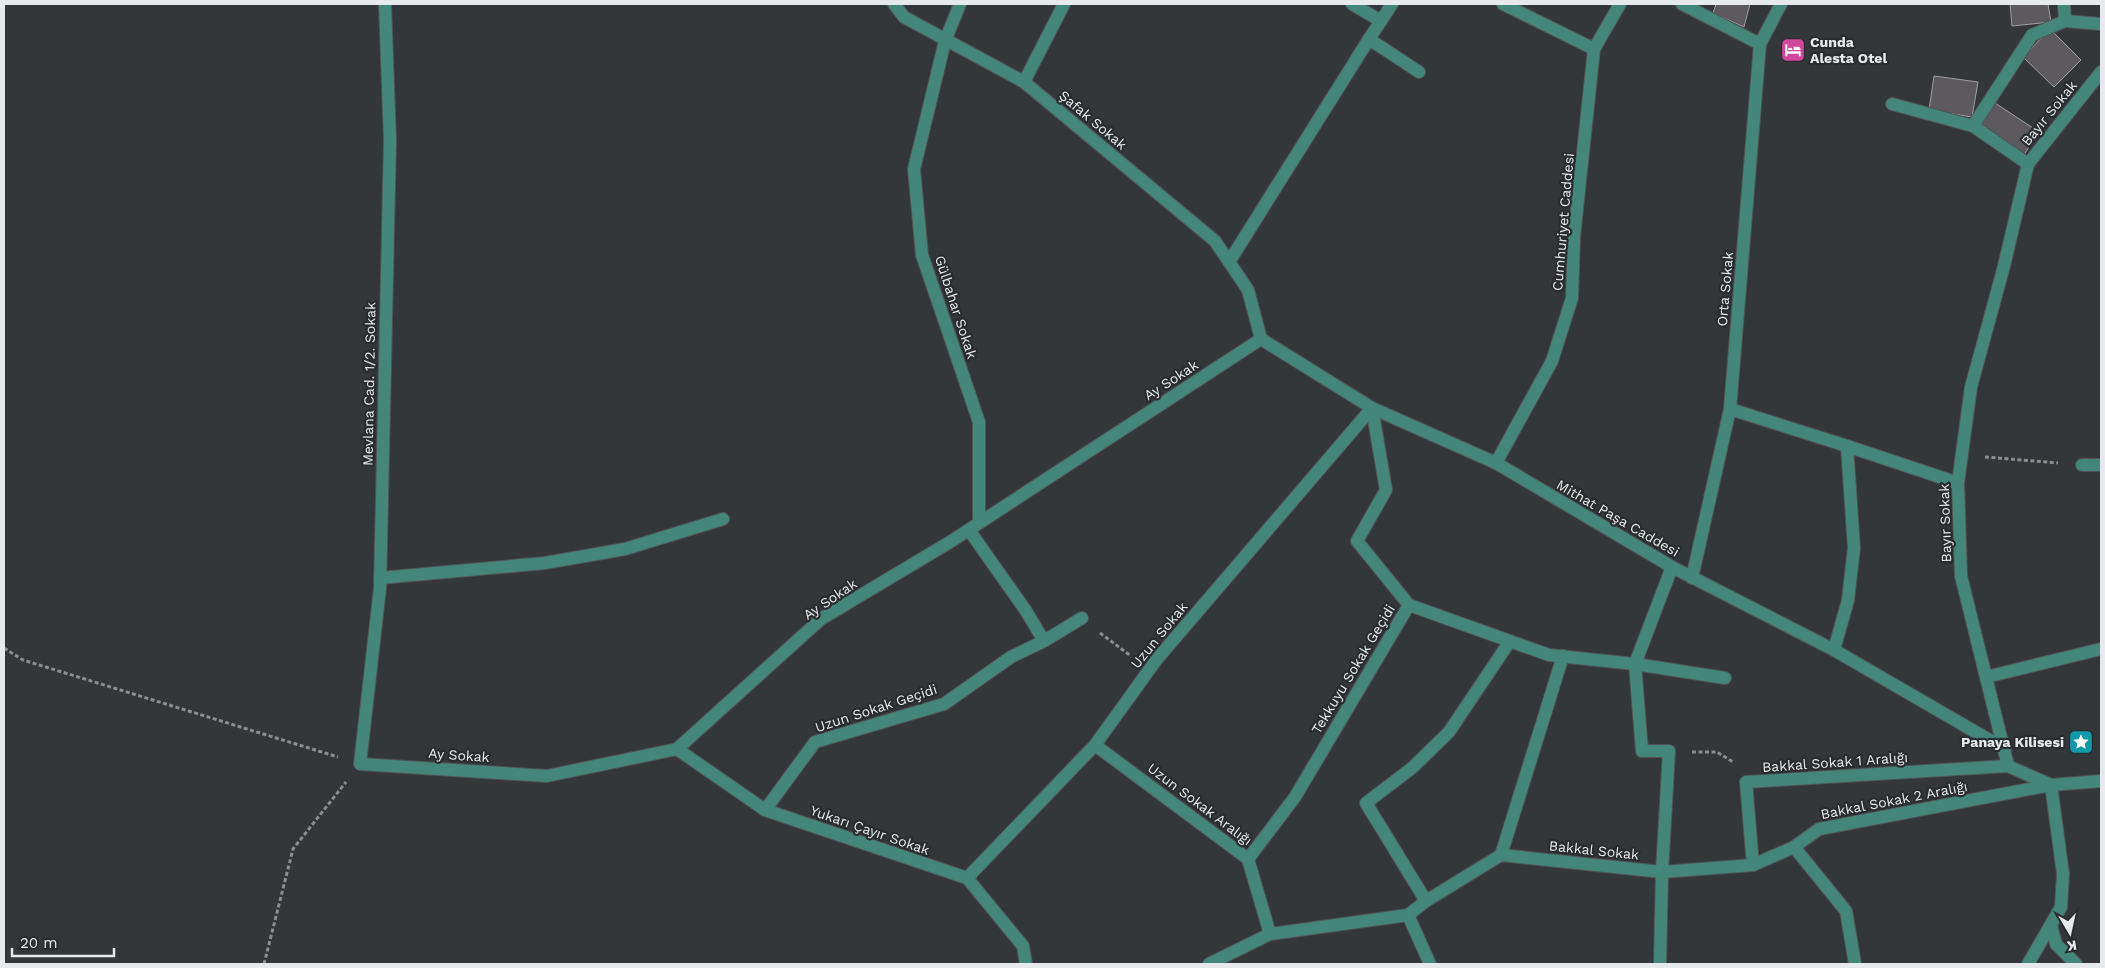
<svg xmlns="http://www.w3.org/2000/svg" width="2105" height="968" viewBox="0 0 2105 968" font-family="'Work Sans',sans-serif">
  <rect width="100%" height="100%" fill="#33373a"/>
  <g fill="#5c5a5f" stroke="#a19fa4">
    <path d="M 1716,4 L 1750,4 L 1744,27 L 1713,13 Z"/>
    <path d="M 2010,4 L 2048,4 L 2051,22 L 2012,26 Z"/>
    <path d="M 2050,29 L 2081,60 L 2054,87 L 2023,57 Z"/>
    <path d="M 1934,76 L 1978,82 L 1972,117 L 1929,110 Z"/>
    <path d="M 1995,103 L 2039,132 L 2023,156 L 1980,127 Z"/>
  </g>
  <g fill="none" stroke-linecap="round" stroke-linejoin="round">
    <defs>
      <g id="minor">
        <path d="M 385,4 L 390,141 L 380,588 L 360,764 L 547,776 L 677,749 L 821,619 L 950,542 L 1261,339"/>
        <path d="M 894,4 L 904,17 L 1024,82 L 1215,241 L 1248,290 L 1261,339 L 1372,408 L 1496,463 L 1672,567 L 1834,650 L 2005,749"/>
        <path d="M 960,4 L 945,41 L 914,169 L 922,255 L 979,422 L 979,523"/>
        <path d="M 1352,4 L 1381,21"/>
        <path d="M 1392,4 L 1369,39 L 1419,72"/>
        <path d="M 1503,4 L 1594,49"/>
        <path d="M 1682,4 L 1760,44"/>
        <path d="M 2064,4 L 2065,21 L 2101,24"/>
        <path d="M 1024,82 L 1064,4"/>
        <path d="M 1892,104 L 1973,126"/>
        <path d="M 2028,164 L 1973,126 L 2032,35 L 2065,21"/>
        <path d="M 1229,262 L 1369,39"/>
        <path d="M 1730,409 L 1847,446"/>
        <path d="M 1496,463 L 1552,361 L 1572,298 L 1574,237 L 1594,49 L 1620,4"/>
        <path d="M 2082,465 L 2101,465"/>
        <path d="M 969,530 L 1026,611 L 1044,641 L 1082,618"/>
        <path d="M 380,578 L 545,563 L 625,549 L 723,519"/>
        <path d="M 1692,578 L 1730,409 L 1760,44 L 1781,4"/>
        <path d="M 1409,605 L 1549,655 L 1635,664 L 1725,678"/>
        <path d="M 1834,650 L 1848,600 L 1854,548 L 1847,446 L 1958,483"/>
        <path d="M 1986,677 L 2101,649"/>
        <path d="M 1095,745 L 1248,859 L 1270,934"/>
        <path d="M 677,749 L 765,810 L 967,878 L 1023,946 L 1026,964"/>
        <path d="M 765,810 L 815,742 L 944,704 L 1011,657 L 1044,641"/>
        <path d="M 1794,847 L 1846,911 L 1855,964"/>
        <path d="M 1501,855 L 1563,656"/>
        <path d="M 1248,859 L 1295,797 L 1409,605 L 1357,541 L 1386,490 L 1372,408"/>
        <path d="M 1753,865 L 1746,782 L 2008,766"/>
        <path d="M 967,878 L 1095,745 L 1157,659 L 1372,408"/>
        <path d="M 1426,901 L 1366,803 L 1412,768 L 1449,732 L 1510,641"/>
        <path d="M 1408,915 L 1430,964"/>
        <path d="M 2051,925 L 2056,944 L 2076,964"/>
        <path d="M 1209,964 L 1270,934 L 1408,915 L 1426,901 L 1501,855 L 1662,872 L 1669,751 L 1642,751 L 1635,664 L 1672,567"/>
        <path d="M 1660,964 L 1662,872 L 1753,865 L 1794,847 L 1819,829 L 2051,785 L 2101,781"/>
        <path d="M 2028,964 L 2061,907 L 2063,874 L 2051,785 L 2008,766 L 1961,576 L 1958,483 L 1971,387 L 2004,266 L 2028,164 L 2101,72"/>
      </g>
    </defs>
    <use href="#minor" stroke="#505456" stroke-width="14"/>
    <g stroke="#8a8e90" stroke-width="3" stroke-dasharray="4 2.5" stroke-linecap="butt">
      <path d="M 1985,457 L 2058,463"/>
      <path d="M 1100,633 L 1131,656"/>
      <path d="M 4,648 L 23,660 L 338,757"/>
      <path d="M 1692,752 L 1717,752 L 1733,762"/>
      <path d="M 264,964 L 293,849 L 346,782"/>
    </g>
    <use href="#minor" stroke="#44877a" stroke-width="12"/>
  </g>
  <defs>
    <symbol id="hotel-square" viewBox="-11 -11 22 22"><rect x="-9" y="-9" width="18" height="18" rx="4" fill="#d1479c" stroke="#292d30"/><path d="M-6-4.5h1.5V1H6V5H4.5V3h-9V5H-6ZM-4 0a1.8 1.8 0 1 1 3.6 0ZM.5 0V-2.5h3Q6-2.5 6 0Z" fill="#fff"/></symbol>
    <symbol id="sight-square" viewBox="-11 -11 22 22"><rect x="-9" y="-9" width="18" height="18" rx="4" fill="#0f9aa8" stroke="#292d30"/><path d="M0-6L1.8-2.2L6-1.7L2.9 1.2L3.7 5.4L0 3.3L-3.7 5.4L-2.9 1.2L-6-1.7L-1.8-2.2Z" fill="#fff"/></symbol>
  </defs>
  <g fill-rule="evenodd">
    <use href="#hotel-square" x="1779" y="36" width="28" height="28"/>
    <use href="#sight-square" x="2067" y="728" width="28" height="28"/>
  </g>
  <g text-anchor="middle" stroke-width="4.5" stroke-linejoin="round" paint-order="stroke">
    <g font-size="14" font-weight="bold" fill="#e7eaec" stroke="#292d30" text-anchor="start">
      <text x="1810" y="47">Cunda<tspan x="1810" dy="16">Alesta Otel</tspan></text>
      <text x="2064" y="747" text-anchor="end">Panaya Kilisesi</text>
    </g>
    <g font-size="14" fill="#e7eaec" stroke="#292d30">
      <text transform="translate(2049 113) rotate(-51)" y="5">Bayır Sokak</text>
      <text transform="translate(1093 120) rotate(40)" y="5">Şafak Sokak</text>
      <text transform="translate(1563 222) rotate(-85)" y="5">Cumhuriyet Caddesi</text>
      <text transform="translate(1725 289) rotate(-85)" y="5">Orta Sokak</text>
      <text transform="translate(956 307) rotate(72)" y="5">Gülbahar Sokak</text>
      <text transform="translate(1171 380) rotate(-33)" y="5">Ay Sokak</text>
      <text transform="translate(369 384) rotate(-89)" y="5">Mevlana Cad. 1/2. Sokak</text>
      <text transform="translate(1618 518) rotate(30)" y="5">Mithat Paşa Caddesi</text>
      <text transform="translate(1945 523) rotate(-92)" y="5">Bayır Sokak</text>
      <text transform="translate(830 599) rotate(-34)" y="5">Ay Sokak</text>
      <text transform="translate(1159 635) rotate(-51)" y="5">Uzun Sokak</text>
      <text transform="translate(1353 669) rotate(-59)" y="5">Tekkuyu Sokak Geçidi</text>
      <text transform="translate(876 708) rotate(-18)" y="5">Uzun Sokak Geçidi</text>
      <text transform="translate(459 755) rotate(4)" y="5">Ay Sokak</text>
      <text transform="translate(1835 762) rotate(-4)" y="5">Bakkal Sokak 1 Aralığı</text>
      <text transform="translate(1894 800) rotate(-11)" y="5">Bakkal Sokak 2 Aralığı</text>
      <text transform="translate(1200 804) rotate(37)" y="5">Uzun Sokak Aralığı</text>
      <text transform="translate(870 830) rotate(19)" y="5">Yukarı Çayır Sokak</text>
      <text transform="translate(1594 850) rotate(6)" y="5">Bakkal Sokak</text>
    </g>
  </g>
  <rect width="2105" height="968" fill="none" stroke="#e7eaec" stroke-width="10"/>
  <g transform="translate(2070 933) rotate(171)" stroke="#292d30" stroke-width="4" paint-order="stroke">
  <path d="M0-4L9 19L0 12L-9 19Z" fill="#e7eaec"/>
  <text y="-8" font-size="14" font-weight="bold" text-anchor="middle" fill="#e7eaec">K</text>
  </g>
  <path d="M12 948v8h102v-8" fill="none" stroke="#e7eaec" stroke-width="2.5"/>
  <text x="20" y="948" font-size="15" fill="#e7eaec" stroke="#292d30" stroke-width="4" paint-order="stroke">20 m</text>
</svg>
